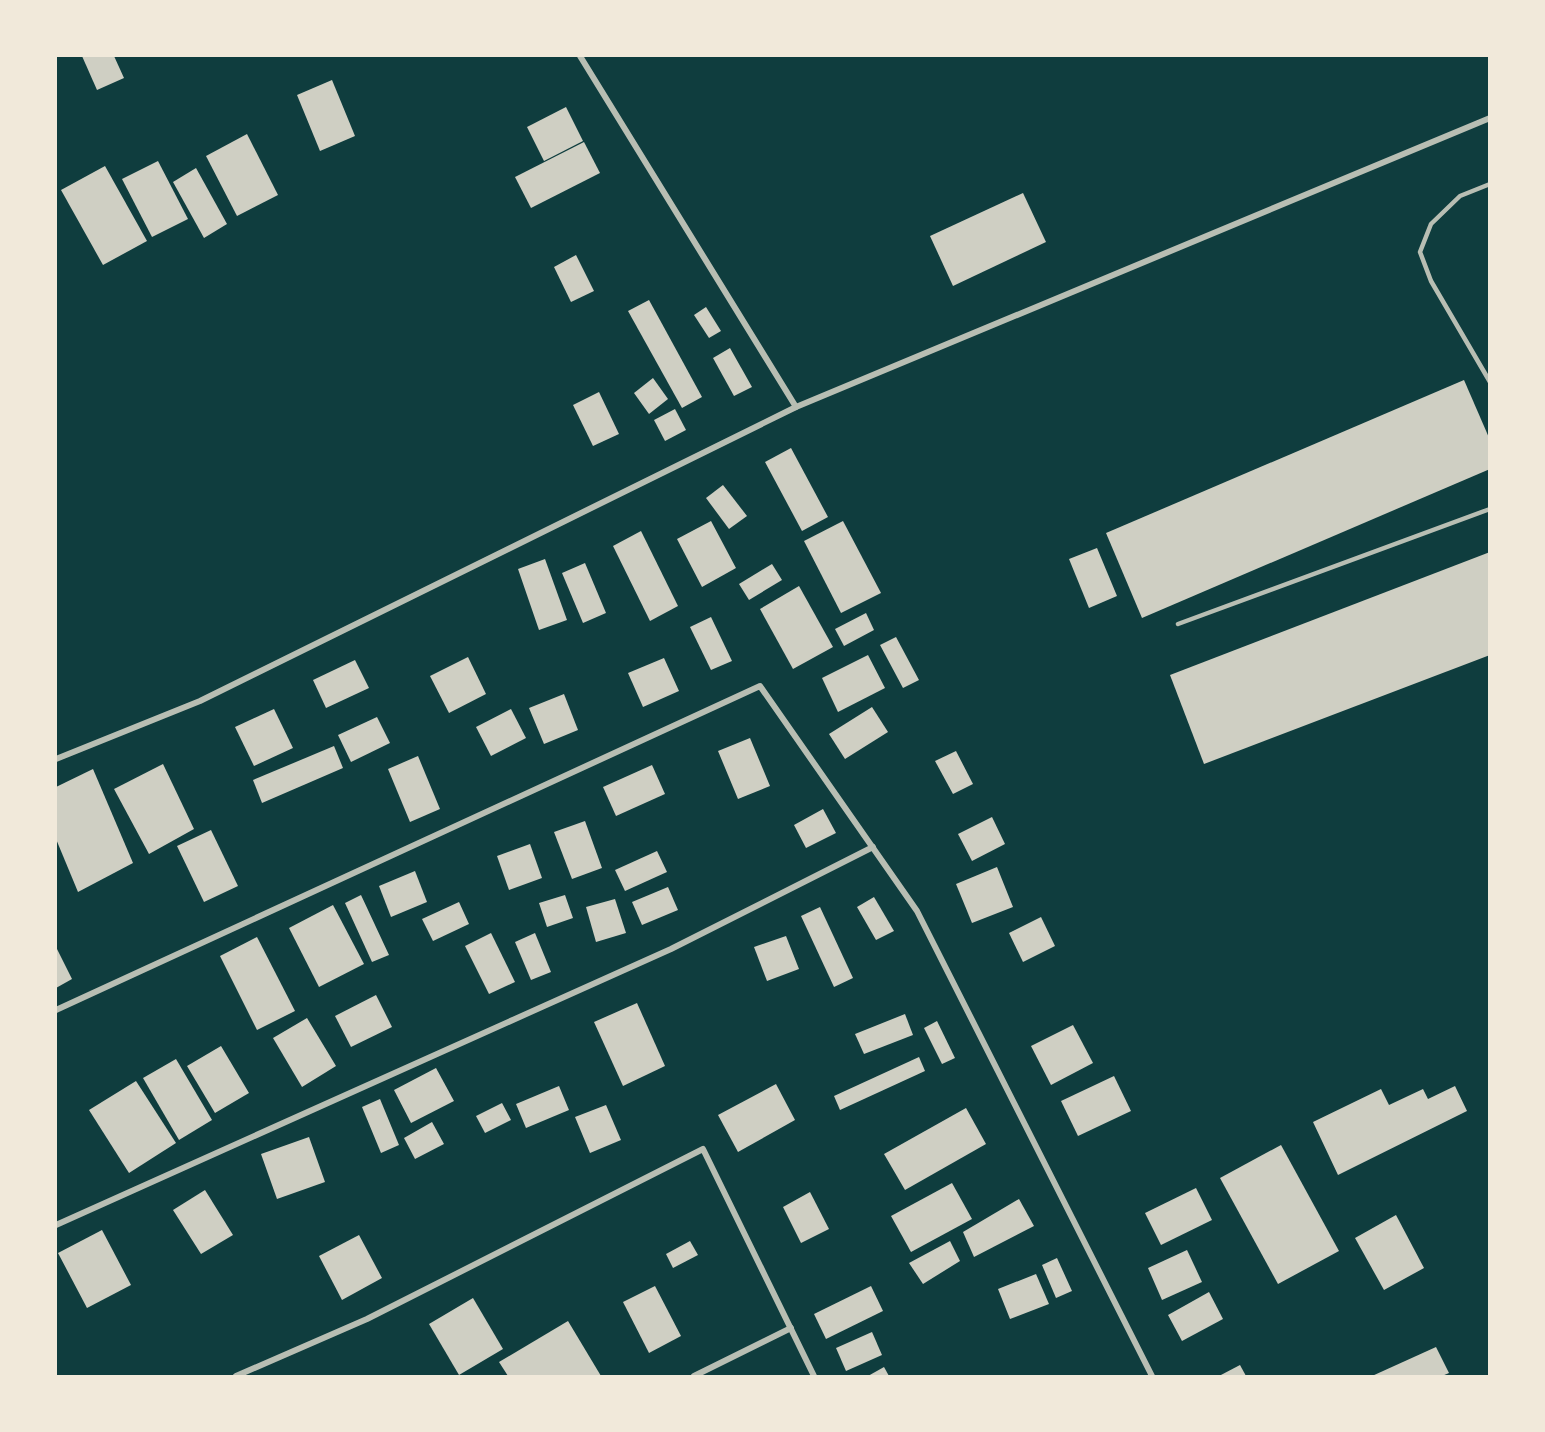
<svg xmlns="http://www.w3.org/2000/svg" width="1545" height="1432" viewBox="0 0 1545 1432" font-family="'DM Sans',sans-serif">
  <rect width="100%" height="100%" fill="#0f3d3e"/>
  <g fill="#cfcfc3">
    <path d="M 82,56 L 114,56 L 124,78 L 97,90 Z"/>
    <path d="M 332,80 L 355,136 L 320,151 L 297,95 Z"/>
    <path d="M 566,107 L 583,141 L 544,161 L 527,127 Z"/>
    <path d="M 247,134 L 278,195 L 237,216 L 206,156 Z"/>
    <path d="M 584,142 L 600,173 L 531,208 L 515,177 Z"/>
    <path d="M 158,161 L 188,219 L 152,237 L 122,179 Z"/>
    <path d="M 105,166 L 147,241 L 103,265 L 61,190 Z"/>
    <path d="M 196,168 L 227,224 L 204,238 L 173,182 Z"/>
    <path d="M 1023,193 L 1046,242 L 953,286 L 930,236 Z"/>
    <path d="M 576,255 L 594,291 L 571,302 L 554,267 Z"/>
    <path d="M 649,300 L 702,397 L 682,408 L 628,311 Z"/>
    <path d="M 706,307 L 721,331 L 709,338 L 694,315 Z"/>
    <path d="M 730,348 L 752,387 L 734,396 L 713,358 Z"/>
    <path d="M 653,378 L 668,399 L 649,414 L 634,393 Z"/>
    <path d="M 1464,380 L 1490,440 L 1490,469 L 1142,618 L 1106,533 Z"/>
    <path d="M 599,392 L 619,434 L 593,446 L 573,405 Z"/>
    <path d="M 675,409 L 686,430 L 665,441 L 654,420 Z"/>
    <path d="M 791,448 L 828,517 L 802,531 L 765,462 Z"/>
    <path d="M 723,485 L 747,516 L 729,529 L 706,498 Z"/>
    <path d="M 711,521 L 736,568 L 702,587 L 677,539 Z"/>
    <path d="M 843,521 L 881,593 L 841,613 L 804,541 Z"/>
    <path d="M 641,531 L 678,606 L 650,621 L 613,546 Z"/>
    <path d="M 1097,548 L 1117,596 L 1089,608 L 1069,559 Z"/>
    <path d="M 1490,552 L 1490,655 L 1204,764 L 1170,675 Z"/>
    <path d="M 545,559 L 567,620 L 539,630 L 518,569 Z"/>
    <path d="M 585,563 L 606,613 L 583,623 L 562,573 Z"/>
    <path d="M 772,564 L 782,580 L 749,600 L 739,584 Z"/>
    <path d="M 799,586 L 833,647 L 793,669 L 760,609 Z"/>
    <path d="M 866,613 L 874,630 L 844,646 L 835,629 Z"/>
    <path d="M 711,617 L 732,661 L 711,670 L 690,627 Z"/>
    <path d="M 896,637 L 919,680 L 903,688 L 880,645 Z"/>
    <path d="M 868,655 L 885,688 L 838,712 L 822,678 Z"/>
    <path d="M 468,657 L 486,694 L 449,713 L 430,676 Z"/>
    <path d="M 664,658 L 679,691 L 643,707 L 628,673 Z"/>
    <path d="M 355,660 L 369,688 L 326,708 L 313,680 Z"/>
    <path d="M 564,694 L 578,730 L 544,744 L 529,708 Z"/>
    <path d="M 872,707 L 888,732 L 845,759 L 829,734 Z"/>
    <path d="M 274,709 L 293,748 L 254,766 L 235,727 Z"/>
    <path d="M 511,709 L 526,738 L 491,756 L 476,727 Z"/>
    <path d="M 377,717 L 390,743 L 351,762 L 338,735 Z"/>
    <path d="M 750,738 L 770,786 L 738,799 L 718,751 Z"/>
    <path d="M 334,746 L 343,768 L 262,803 L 253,780 Z"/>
    <path d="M 956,751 L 973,784 L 953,794 L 935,761 Z"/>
    <path d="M 418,756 L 440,809 L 410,822 L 388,769 Z"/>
    <path d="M 163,764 L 194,829 L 149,854 L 114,789 Z"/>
    <path d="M 652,765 L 665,794 L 616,816 L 603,787 Z"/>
    <path d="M 93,769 L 133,863 L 78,892 L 56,839 L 56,787 Z"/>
    <path d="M 823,809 L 836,833 L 806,848 L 794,825 Z"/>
    <path d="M 992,817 L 1005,844 L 972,861 L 958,834 Z"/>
    <path d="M 585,821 L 602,868 L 572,879 L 554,832 Z"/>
    <path d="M 211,830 L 238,886 L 204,902 L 177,846 Z"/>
    <path d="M 530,844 L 542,878 L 509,890 L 497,856 Z"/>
    <path d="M 657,851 L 667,872 L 625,891 L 615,870 Z"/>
    <path d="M 997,867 L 1013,907 L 972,923 L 956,884 Z"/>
    <path d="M 415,871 L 427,902 L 391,917 L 379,886 Z"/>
    <path d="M 668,887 L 678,910 L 642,925 L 632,902 Z"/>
    <path d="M 361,895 L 389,955 L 372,962 L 345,903 Z"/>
    <path d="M 565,895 L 573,918 L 547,927 L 539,903 Z"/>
    <path d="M 874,897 L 894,931 L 876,940 L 857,907 Z"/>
    <path d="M 615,899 L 626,933 L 596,942 L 586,907 Z"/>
    <path d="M 459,902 L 469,924 L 433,941 L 422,919 Z"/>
    <path d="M 333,905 L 364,964 L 319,987 L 289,928 Z"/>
    <path d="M 820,907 L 853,978 L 834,987 L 801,916 Z"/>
    <path d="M 1041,917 L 1055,946 L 1023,962 L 1009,933 Z"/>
    <path d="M 491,933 L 515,982 L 489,994 L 465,946 Z"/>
    <path d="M 535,933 L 551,972 L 531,980 L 515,942 Z"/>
    <path d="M 786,936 L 799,969 L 767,981 L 754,947 Z"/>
    <path d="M 257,937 L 295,1011 L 257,1030 L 220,956 Z"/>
    <path d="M 56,947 L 72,979 L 56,988 Z"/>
    <path d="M 376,995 L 392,1027 L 351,1047 L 335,1016 Z"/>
    <path d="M 637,1003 L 665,1066 L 623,1086 L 594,1022 Z"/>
    <path d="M 905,1014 L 913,1035 L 864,1054 L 855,1034 Z"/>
    <path d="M 307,1018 L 336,1066 L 302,1087 L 273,1038 Z"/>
    <path d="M 937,1021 L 955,1058 L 942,1064 L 924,1028 Z"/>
    <path d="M 1073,1025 L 1093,1063 L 1051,1085 L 1031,1046 Z"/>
    <path d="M 221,1046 L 249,1093 L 215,1113 L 187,1066 Z"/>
    <path d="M 919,1057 L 925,1071 L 840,1110 L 834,1096 Z"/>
    <path d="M 176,1059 L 212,1120 L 179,1140 L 143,1078 Z"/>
    <path d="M 436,1068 L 454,1101 L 411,1123 L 394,1090 Z"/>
    <path d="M 1114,1076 L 1131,1111 L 1078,1136 L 1061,1101 Z"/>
    <path d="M 136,1081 L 176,1143 L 129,1173 L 89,1110 Z"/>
    <path d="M 776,1084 L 795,1120 L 738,1152 L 718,1115 Z"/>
    <path d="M 559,1086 L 569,1110 L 526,1128 L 516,1104 Z"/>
    <path d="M 1455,1086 L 1467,1111 L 1338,1175 L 1313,1122 L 1381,1089 L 1389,1105 L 1423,1089 L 1428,1099 Z"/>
    <path d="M 380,1099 L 399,1145 L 381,1153 L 362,1107 Z"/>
    <path d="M 502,1103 L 511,1120 L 485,1133 L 476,1116 Z"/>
    <path d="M 606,1105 L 621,1140 L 590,1153 L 575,1117 Z"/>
    <path d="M 966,1108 L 986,1144 L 905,1190 L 884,1154 Z"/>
    <path d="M 432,1122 L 444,1144 L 415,1159 L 404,1138 Z"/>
    <path d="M 309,1137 L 325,1182 L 277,1199 L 261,1154 Z"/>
    <path d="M 1281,1145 L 1339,1251 L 1278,1284 L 1220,1178 Z"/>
    <path d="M 952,1183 L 972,1219 L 911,1252 L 891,1216 Z"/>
    <path d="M 1196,1188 L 1212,1220 L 1161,1245 L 1145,1213 Z"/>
    <path d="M 205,1190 L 233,1235 L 201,1254 L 173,1210 Z"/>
    <path d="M 810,1192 L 829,1229 L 801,1243 L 783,1207 Z"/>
    <path d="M 1019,1199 L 1034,1226 L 974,1257 L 963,1232 Z"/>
    <path d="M 1396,1215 L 1424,1268 L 1384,1290 L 1355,1238 Z"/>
    <path d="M 102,1230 L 131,1285 L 87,1308 L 58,1253 Z"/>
    <path d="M 359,1235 L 382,1278 L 342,1300 L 319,1256 Z"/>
    <path d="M 690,1241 L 698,1255 L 673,1268 L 666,1254 Z"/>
    <path d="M 950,1241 L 960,1261 L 923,1284 L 909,1263 Z"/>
    <path d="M 1187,1250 L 1202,1282 L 1162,1300 L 1148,1268 Z"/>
    <path d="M 1057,1258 L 1072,1291 L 1056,1298 L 1042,1265 Z"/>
    <path d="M 1036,1274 L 1049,1304 L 1010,1319 L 998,1289 Z"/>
    <path d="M 655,1286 L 681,1336 L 649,1353 L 623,1302 Z"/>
    <path d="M 871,1286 L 883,1311 L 826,1339 L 814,1314 Z"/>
    <path d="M 1209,1292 L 1223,1319 L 1182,1341 L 1168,1315 Z"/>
    <path d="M 473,1298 L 503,1349 L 459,1375 L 429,1324 Z"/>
    <path d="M 568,1321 L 601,1376 L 508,1376 L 499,1362 Z"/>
    <path d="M 872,1332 L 882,1355 L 846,1371 L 836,1348 Z"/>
    <path d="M 1436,1347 L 1449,1373 L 1442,1376 L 1372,1376 Z"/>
    <path d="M 1240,1365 L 1246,1376 L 1219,1376 Z"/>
    <path d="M 884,1367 L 889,1376 L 868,1376 Z"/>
  </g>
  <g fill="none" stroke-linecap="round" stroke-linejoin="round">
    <g stroke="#b8beb3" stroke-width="4.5">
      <path d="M 1490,184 L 1460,196 L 1431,224 L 1420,252 L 1431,281 L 1490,382"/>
      <path d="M 1178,624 L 1490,509"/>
    </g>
    <g stroke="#b8beb3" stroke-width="6">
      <path d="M 580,56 L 796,407"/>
      <path d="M 56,759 L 200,701 L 796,407 L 1490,118"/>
      <path d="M 56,1010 L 760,686 L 917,911 L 1152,1376"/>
      <path d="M 56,1225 L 671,949 L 873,847"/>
      <path d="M 236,1376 L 367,1319 L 703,1149 L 814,1376"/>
      <path d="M 694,1376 L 791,1328"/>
    </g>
  </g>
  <rect width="1545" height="1432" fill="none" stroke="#f1e9da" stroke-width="114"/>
</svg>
